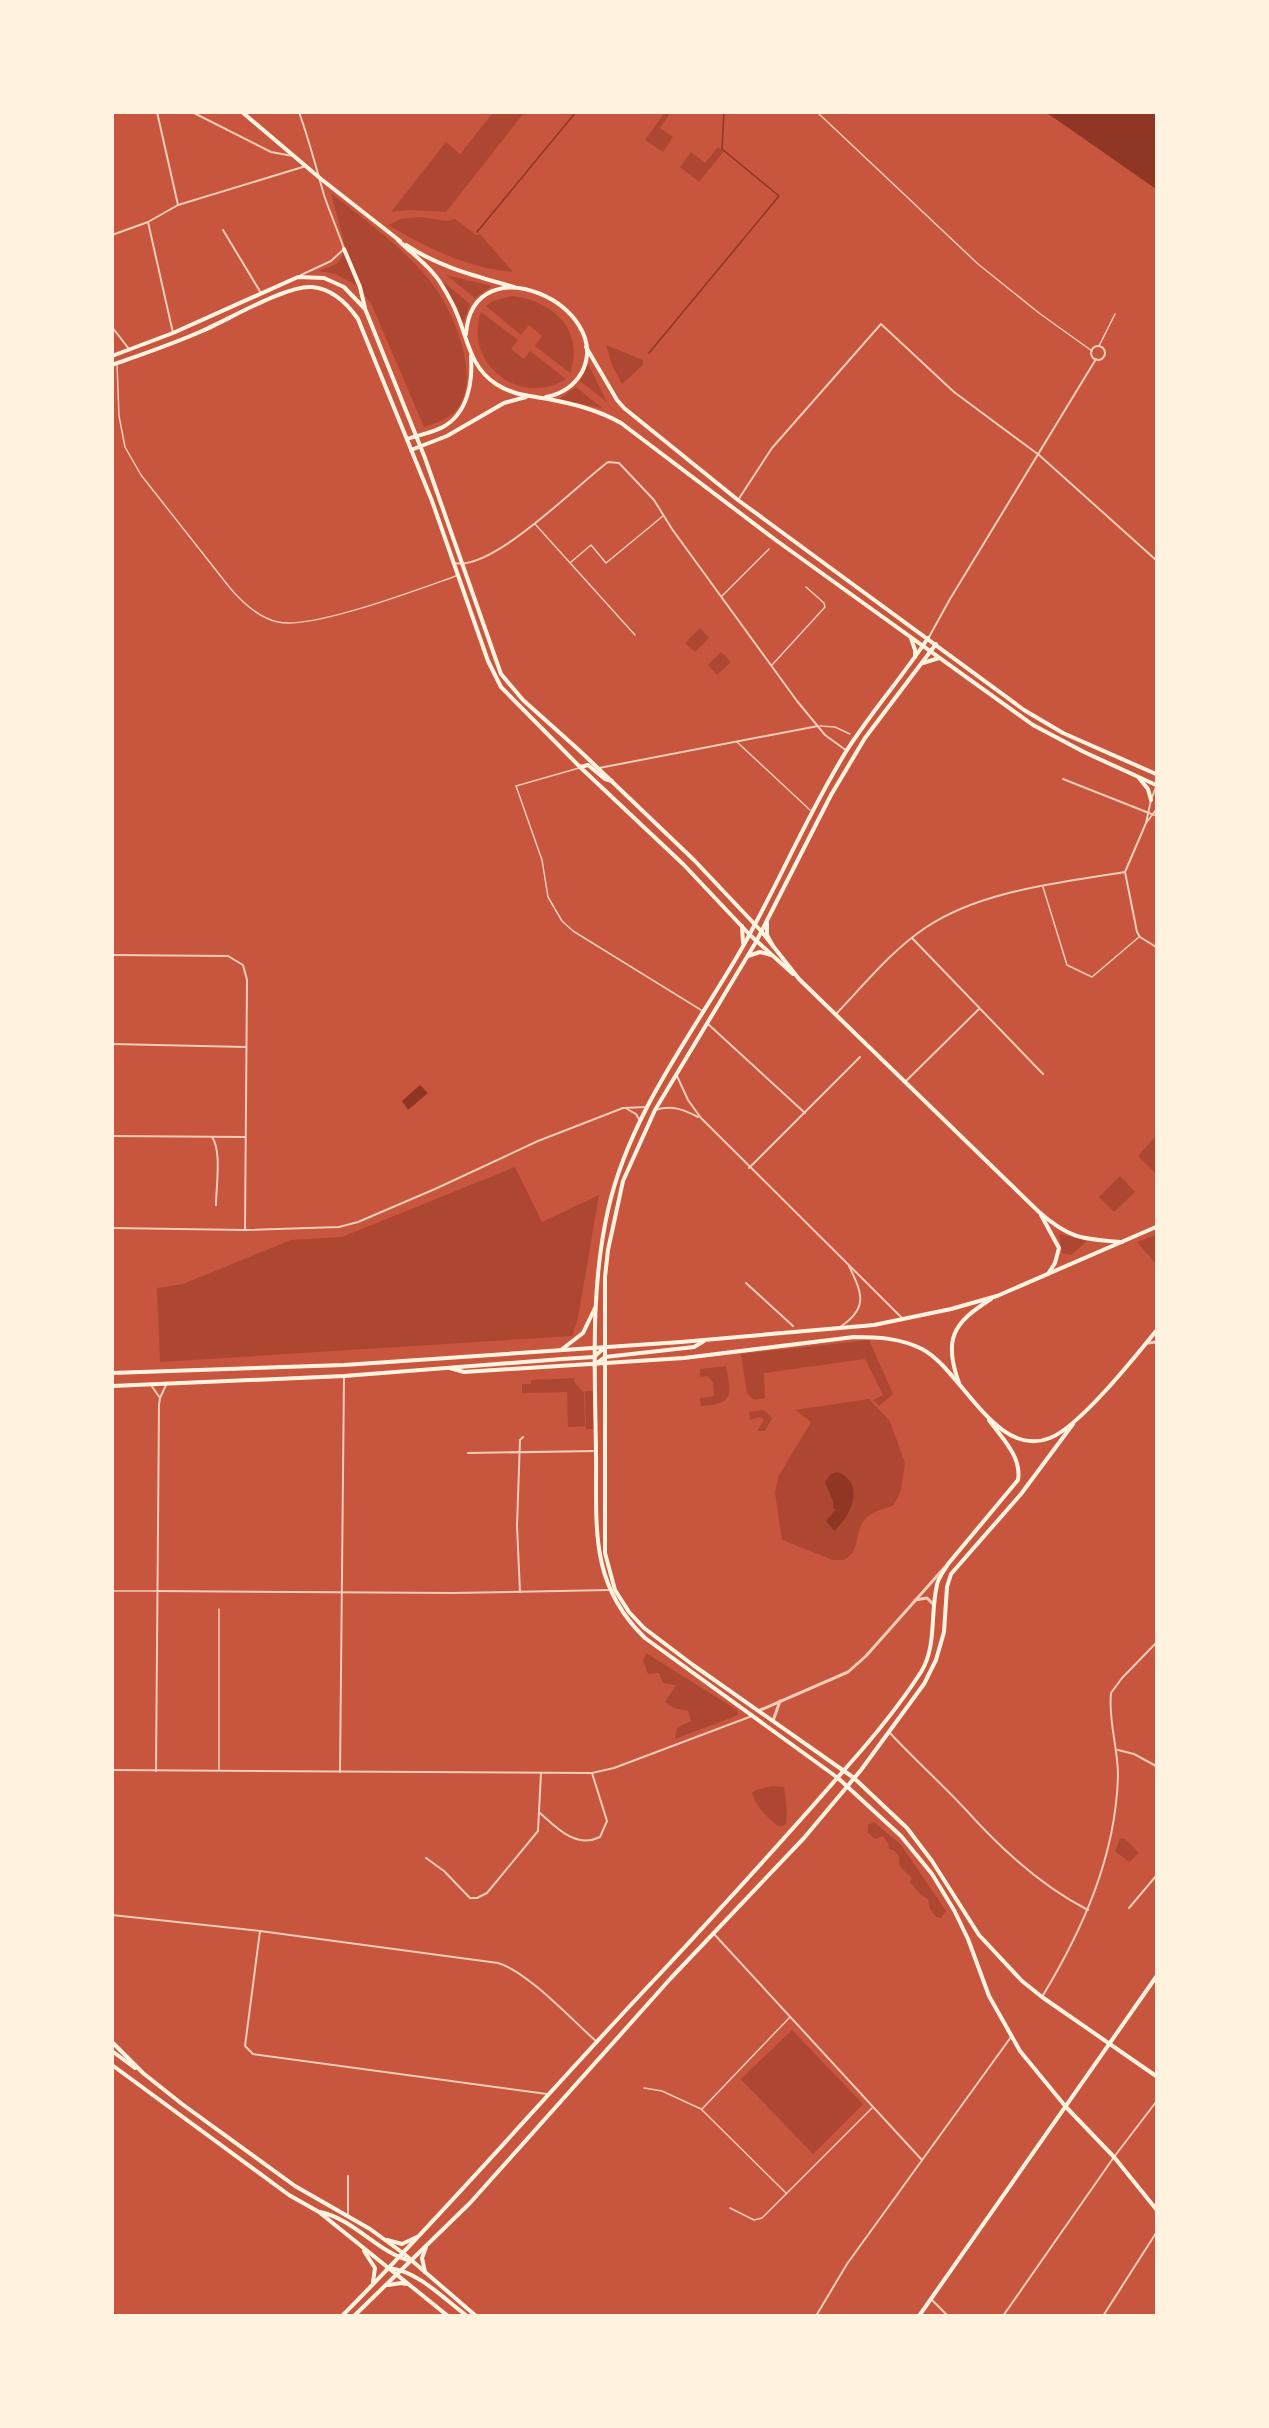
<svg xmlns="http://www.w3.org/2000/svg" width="1269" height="2428" viewBox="0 0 1269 2428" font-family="Jost,sans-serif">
  <rect width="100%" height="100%" fill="#c8553d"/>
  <g fill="#ae4732">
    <path d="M 665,112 L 669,115 L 660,128 L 673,137 L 663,152 L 645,140 Z"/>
    <path d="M 493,113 L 524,113 L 446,212 L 410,210 L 391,212 L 446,142 L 460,154 Z"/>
    <path d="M 718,147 L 724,151 L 699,182 L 680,167 L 691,152 L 705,163 Z"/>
    <path d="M 331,193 C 366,221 403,247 431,282 C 453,310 483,379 456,410 C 448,420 435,423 424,427 L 371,303 L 356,285 L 335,274 L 319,271 L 337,264 L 346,250 Z"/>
    <path d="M 421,217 L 447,221 L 455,219 L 476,235 L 480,234 L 513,272 C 467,268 427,248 388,225 L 401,219 Z"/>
    <path d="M 446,275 L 492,286 L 475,298 Z"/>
    <path d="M 441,280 L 470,304 L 463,323 Z"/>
    <path d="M 512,296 C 553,301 585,330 570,373 L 535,346 L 542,336 L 529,325 L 521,335 L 486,306 L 493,301 Z"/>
    <path d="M 481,312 L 518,340 L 511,349 L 524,359 L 530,351 L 566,379 C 520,408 463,363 481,312 Z"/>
    <path d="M 606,345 L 643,360 L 643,365 L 622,384 L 612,365 Z"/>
    <path d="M 588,364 L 607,402 L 580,381 Z"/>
    <path d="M 576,387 L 602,408 L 559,399 Z"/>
    <path d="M 700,628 L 709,638 L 695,652 L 685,643 Z"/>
    <path d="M 721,652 L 731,662 L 717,675 L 708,665 Z"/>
    <path d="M 1156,1136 L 1156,1174 L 1138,1156 Z"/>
    <path d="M 515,1167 L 542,1222 L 599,1195 L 578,1318 L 572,1336 L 160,1362 L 157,1288 L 183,1284 L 291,1240 L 342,1237 Z"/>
    <path d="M 1120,1176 L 1135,1192 L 1114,1212 L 1099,1197 Z"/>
    <path d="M 1059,1234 L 1087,1241 L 1071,1255 L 1062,1253 Z"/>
    <path d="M 1156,1235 L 1156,1264 L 1137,1242 Z"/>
    <path d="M 869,1340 L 893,1394 L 879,1406 L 873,1400 L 883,1395 L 865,1359 L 764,1373 L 765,1398 L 754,1400 L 747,1393 L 741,1354 Z"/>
    <path d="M 726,1366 C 731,1395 735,1404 701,1406 L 700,1398 L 714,1396 L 713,1383 L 708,1376 L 700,1377 L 700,1369 Z"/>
    <path d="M 574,1378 L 575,1383 L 584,1393 L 585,1426 L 568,1427 L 567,1392 L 522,1393 L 522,1384 L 531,1384 L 531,1380 Z"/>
    <path d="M 585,1391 L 594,1391 L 595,1429 L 586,1429 Z"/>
    <path d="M 869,1399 L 890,1421 L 905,1463 L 901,1490 L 894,1505 C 886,1509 874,1511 867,1517 C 853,1530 862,1551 844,1560 L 833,1560 L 782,1540 L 775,1493 L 778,1477 L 811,1422 L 795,1410 Z"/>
    <path d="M 764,1410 L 772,1418 L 765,1431 L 757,1431 L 763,1422 L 763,1419 L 760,1417 L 750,1420 L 749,1412 Z"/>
    <path d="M 646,1653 L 737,1710 L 738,1715 L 675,1739 L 677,1728 L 691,1721 L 688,1711 L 674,1708 L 665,1702 L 676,1685 L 663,1683 L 659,1673 L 648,1674 L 643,1661 Z"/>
    <path d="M 773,1786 L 784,1787 L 787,1812 L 786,1824 L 780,1827 C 768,1819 757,1808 752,1793 L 756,1790 Z"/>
    <path d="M 874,1822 L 901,1845 L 946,1911 L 941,1918 L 936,1917 L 930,1909 L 928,1899 L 921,1895 L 910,1882 L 912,1878 C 906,1871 897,1868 899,1857 L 895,1851 L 889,1849 L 888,1843 L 883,1836 L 875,1839 L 868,1833 L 868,1825 Z"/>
    <path d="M 1124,1838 L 1139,1853 L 1129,1862 L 1115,1851 L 1120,1839 Z"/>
    <path d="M 792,2030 L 863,2104 L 813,2154 L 741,2079 Z"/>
  </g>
  <g fill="#8f3625">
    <path d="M 1047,113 L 1156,113 L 1156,189 Z"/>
    <path d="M 420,1085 L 428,1093 L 408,1110 L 402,1101 Z"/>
    <path d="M 838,1472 C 866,1484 851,1516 834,1531 L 826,1521 L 836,1509 L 833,1508 L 833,1501 L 825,1482 L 831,1474 Z"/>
  </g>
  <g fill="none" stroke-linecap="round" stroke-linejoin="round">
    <g stroke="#8f3625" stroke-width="1.5">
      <path d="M 477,232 L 576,112"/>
      <path d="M 649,353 L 779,196 L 722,149 L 724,112"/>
    </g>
    <g stroke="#f1ccb7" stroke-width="1.5">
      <path d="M 817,112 L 978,264 L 1039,313 L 1092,351"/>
      <path d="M 1099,346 L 1115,314"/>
      <path d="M 117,364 L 119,416 L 125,447 L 141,475 L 230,588 C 242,602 259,618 278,622 C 311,630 419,589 456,576"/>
      <path d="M 535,524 L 635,635"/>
      <path d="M 571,562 L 591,545 L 606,563 L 663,516"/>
      <path d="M 722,596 L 769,549"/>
      <path d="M 772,665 L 825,607 L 824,603 L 806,587"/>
      <path d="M 820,726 L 835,727 L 850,734"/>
      <path d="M 737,742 L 810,810"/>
      <path d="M 579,768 L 516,786 L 542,860 L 548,897 L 562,921 L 573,931 L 701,1010"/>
      <path d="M 1043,887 L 1067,965 L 1092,977 L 1139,937"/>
      <path d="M 112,1591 L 157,1591"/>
      <path d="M 219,1770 L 219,1609"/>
      <path d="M 644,2088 L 662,2091 L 701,2109 L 786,2193"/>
      <path d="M 702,2109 L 790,2017"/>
      <path d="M 730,2208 L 754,2220 L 762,2218 L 872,2108"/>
    </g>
    <g stroke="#f1ccb7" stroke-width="2">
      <path d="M 157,112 L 178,205"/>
      <path d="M 192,112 L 271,152 L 293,156"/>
      <path d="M 299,112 C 309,140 316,167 324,195 C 330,213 338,231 344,249 L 331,261 L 301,275"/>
      <path d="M 148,222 L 173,333"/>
      <path d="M 223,230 L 261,293"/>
      <path d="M 112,235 L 148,222 L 178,205 L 306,166"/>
      <path d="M 112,327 L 129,349"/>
      <circle cx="1098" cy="353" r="7"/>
      <path d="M 738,500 L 772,448 L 881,324 L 954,392 L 1039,455 L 1156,560"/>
      <path d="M 455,563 C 493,571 577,485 608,462 L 619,463 L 654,500 L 672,529 L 797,701 L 825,735 L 847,751"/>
      <path d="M 929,637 L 950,599 L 1096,359"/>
      <path d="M 599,768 L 818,726"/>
      <path d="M 1063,779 L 1154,815"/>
      <path d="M 1156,787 L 1151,800 L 1146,823 L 1125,872 L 1137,932 L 1140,937 L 1156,947"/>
      <path d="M 1146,823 L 1156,810"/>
      <path d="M 912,938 L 1043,1074"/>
      <path d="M 112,955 L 228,956 L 243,965 L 247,980 L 245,1230"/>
      <path d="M 836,1014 C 864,985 891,951 925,928 C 981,890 1060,883 1125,872"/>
      <path d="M 708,1024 L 805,1113"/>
      <path d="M 112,1044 L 246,1047"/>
      <path d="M 677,1076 L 688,1100 L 701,1118 L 903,1319"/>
      <path d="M 906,1081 L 979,1009"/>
      <path d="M 627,1109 L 636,1114 L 640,1121"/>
      <path d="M 655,1110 C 672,1105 683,1109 698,1117"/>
      <path d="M 112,1136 L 245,1137"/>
      <path d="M 212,1137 C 222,1151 216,1187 216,1205"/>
      <path d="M 749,1168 L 860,1057"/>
      <path d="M 112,1228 L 245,1230 L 339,1227 L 358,1222 L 435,1189 L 538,1141 L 623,1108 L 646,1107"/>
      <path d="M 746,1283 L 793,1326"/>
      <path d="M 840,1327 C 869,1308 862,1293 849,1266"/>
      <path d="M 151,1385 L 160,1398"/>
      <path d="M 468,1453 L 596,1451"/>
      <path d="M 157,1591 L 452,1593 L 610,1590"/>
      <path d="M 520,1592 L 517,1526 L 520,1440 L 523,1437"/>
      <path d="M 889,1732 C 914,1759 942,1784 967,1811 C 1002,1850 1041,1886 1088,1910"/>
      <path d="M 1118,1750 L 1134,1754 L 1156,1766"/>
      <path d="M 112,1770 L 592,1773 L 614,1768 L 752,1716"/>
      <path d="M 156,1771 L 159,1405 L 160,1398 L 166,1385"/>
      <path d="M 340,1772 L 344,1376"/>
      <path d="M 540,1813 C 557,1828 576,1849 600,1837 L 607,1821 L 592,1773"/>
      <path d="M 426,1858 L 444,1871 L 470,1898 L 477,1898 L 487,1893 L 538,1831 L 541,1773"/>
      <path d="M 1129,1908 L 1156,1876"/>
      <path d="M 112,1915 L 260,1931 L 498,1963 C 527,1971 573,2021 597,2042"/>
      <path d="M 260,1931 L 245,2046 L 253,2054 L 547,2094"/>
      <path d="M 714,1934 L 921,2159"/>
      <path d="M 1042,1997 C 1083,1929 1116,1856 1118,1775 C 1118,1748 1108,1720 1111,1693 L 1122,1678 L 1156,1643"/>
      <path d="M 348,2215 L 348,2176"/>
      <path d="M 931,2299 L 948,2316"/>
      <path d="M 816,2316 L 847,2264 L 1011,2037"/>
      <path d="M 1003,2316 L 1114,2157 L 1156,2102"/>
      <path d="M 1103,2316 L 1156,2233"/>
    </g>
    <g stroke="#f1ccb7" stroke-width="3">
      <path d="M 1148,1343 L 1156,1342"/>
      <path d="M 915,1600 L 927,1598 L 934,1605"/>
      <path d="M 758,1711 L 848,1672 L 866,1656 L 945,1567"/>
      <path d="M 773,1721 L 780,1701"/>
    </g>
    <g stroke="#fff3e0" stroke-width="4">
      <path d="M 344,249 L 360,287 L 365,308"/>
      <path d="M 112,356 L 173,333 L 298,277 L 324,278 L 344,287 L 365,309 L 368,316 L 425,458 L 501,674 L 523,700 L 580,751 L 694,860 L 762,932 L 799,979 L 1039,1212 C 1070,1239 1082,1239 1122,1242"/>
      <path d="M 112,365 C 143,354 173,344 202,331 C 228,320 286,285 312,287 C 333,289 347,303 358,319 L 432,501 L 488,661 L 501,687 L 580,767 L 683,864 L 750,935 L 793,974"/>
      <path d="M 407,439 C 418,435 432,433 443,427 C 468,413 473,382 471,356"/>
      <path d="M 411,450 L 447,436 L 504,403 L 526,397"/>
      <path d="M 580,767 L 588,765 L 605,779 L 612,781"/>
      <path d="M 1041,1215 L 1059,1248 L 1055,1263 L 1048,1274"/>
      <path d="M 112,2042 L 143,2073 L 182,2104 L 295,2186 L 370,2229 L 403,2253 L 476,2316"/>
      <path d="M 112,2051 L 135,2068"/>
      <path d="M 112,2065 L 289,2195 L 319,2212 L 448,2316"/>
      <path d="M 320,2212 C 354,2219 378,2253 411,2261"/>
      <path d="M 387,2240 L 402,2244 L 417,2237"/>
      <path d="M 364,2251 L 375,2268 L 373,2282"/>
      <path d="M 389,2268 C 418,2271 444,2299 467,2316"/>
      <path d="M 425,2272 L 422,2258 L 426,2247"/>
      <path d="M 388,2285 L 401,2283 L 407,2284"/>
      <path d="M 342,2316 C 451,2206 551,2089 657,1977 C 721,1908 784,1840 845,1769 C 872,1739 899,1706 921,1672 C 937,1646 930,1614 937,1585 C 938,1578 944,1571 948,1564 L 1018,1480 C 1022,1457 1002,1438 989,1420"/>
      <path d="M 354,2316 L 470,2203 L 671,1978 L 804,1838 L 861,1770 L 924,1684 L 936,1660 L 944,1632 L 947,1587 L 951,1574 L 1021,1494 L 1073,1424"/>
      <path d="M 919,2316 L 1156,1977"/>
    </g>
    <g stroke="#fff3e0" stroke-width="4">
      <path d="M 242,112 L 321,179 L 400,241"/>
      <path d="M 398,240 C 412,254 429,265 440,282 C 446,292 453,303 457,314 C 468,340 470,367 496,384 C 515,396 528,395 548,399 C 574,404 598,410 621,423 L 777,541 L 1033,725 L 1084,752 L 1156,785"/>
      <path d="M 406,245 C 439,267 476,276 514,287"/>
      <path d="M 466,334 C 473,241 615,306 582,372 C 574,386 562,394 546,397"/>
      <path d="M 586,347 L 617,400 L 624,408 L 738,500 L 1024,710 L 1063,733 L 1156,774"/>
      <path d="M 911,638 L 915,650 L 915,657"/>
      <path d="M 928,638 C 903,676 872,711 847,750 C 806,816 777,888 738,955 C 690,1037 629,1116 608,1210 C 590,1289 595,1372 596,1452 C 597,1525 588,1583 645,1638 L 838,1778 L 901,1836 L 932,1874 L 954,1910 L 968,1939 L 989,1996 L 1020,2051 L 1066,2107 L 1114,2157 L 1156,2209"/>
      <path d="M 936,644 L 865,738 L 831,795 L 756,942 L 655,1110 L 623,1181 L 608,1250 L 605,1277 L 605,1553 L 615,1590 L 629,1612 L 644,1628 L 693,1665 L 854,1778 L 907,1828 L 932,1861 L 979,1935 L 1022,1981 L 1042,1997 L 1156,2076"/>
      <path d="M 923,663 L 939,658"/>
      <path d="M 1139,778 L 1148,789 L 1151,800"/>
      <path d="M 767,923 L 767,935 L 773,946"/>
      <path d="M 742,926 L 743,943"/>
      <path d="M 748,956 L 760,952 L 771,955"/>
      <path d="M 561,1350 L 583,1333 L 595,1308"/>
      <path d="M 594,1365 L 605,1357 L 694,1347 L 704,1341"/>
      <path d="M 450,1368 L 464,1372 L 684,1358 L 854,1337 C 878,1337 900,1338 922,1349 C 961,1369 996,1460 1050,1438 C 1079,1427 1135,1357 1156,1331"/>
      <path d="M 112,1373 L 344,1365 L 681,1342 L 874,1325 L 951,1309 L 997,1296 L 1156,1227"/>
      <path d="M 959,1383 C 943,1339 953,1323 991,1299"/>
      <path d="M 112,1386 L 344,1376 L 562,1359 L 594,1357 L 605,1347"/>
    </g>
  </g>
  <rect width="1269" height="2428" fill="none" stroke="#fff3e0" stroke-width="228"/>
</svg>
